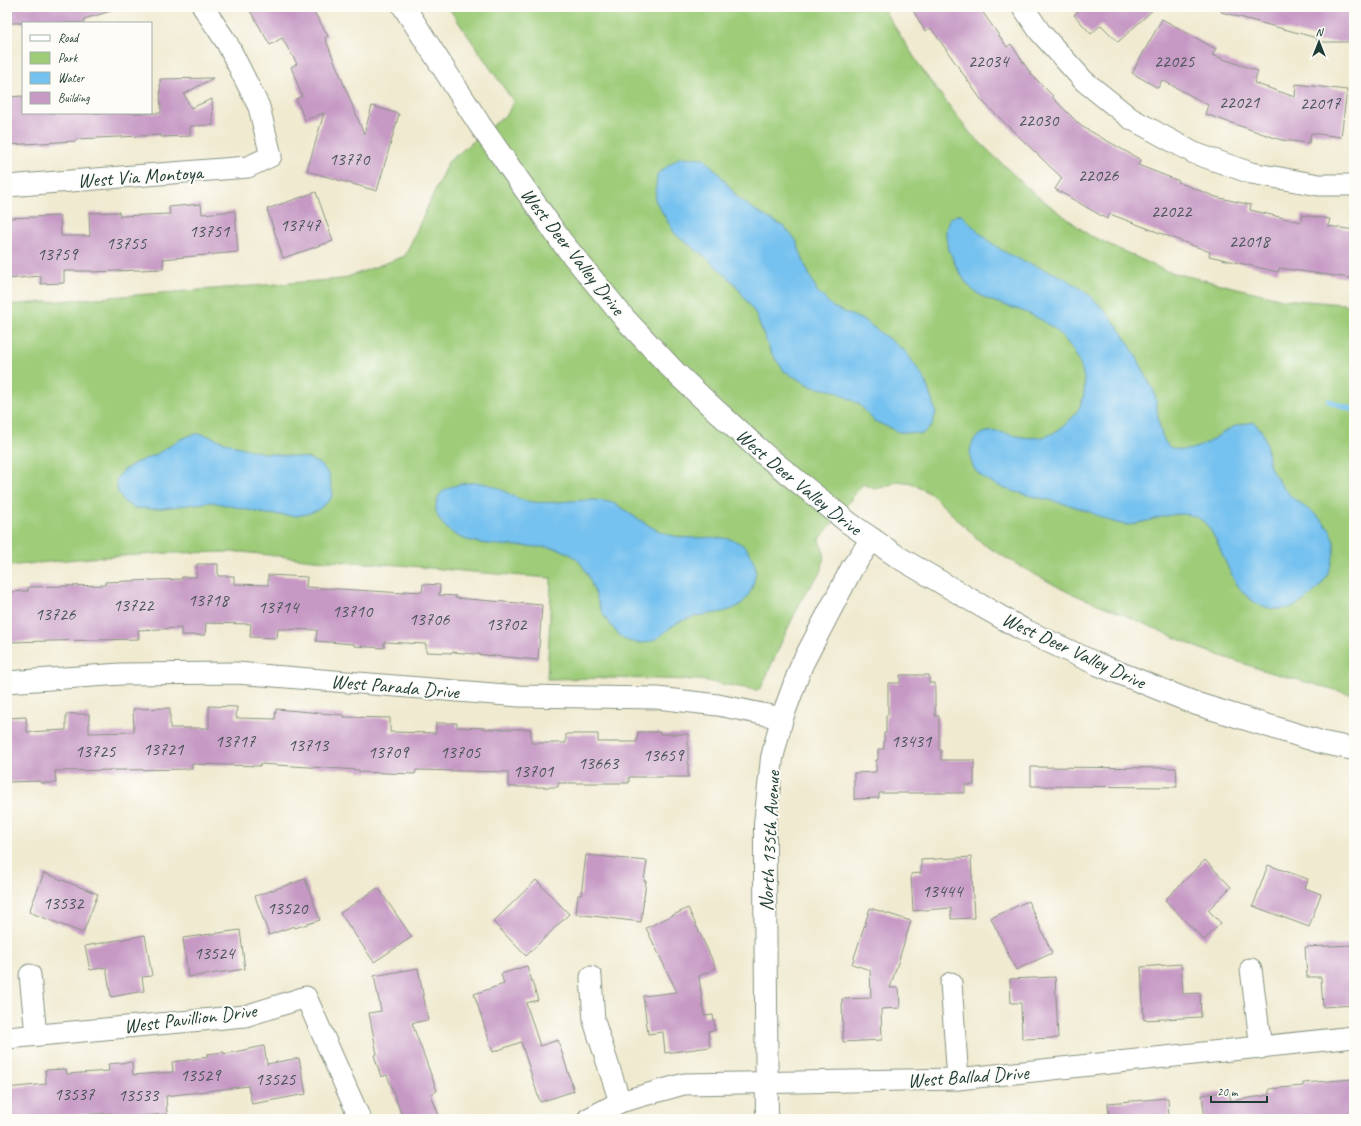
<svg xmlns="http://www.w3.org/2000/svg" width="1361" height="1126" viewBox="0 0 1361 1126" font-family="Caveat,sans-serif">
  <rect width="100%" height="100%" fill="#fdfcf7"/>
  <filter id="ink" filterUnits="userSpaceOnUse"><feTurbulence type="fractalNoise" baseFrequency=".025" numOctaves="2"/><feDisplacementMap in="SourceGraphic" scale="8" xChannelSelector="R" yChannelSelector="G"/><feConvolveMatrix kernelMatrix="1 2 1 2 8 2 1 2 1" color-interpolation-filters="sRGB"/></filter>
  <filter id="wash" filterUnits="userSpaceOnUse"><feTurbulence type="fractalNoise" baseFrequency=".012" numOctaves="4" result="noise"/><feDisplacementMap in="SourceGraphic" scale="16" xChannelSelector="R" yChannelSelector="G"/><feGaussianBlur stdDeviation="0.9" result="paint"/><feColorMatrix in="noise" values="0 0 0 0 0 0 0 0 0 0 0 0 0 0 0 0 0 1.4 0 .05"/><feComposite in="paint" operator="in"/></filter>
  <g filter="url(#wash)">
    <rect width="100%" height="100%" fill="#f0ead0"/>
    <path fill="#9ecc79" stroke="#5e8456" d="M 448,7 L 882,7 L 925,74 L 970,133 L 1032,192 L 1089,235 L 1166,271 L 1283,299 L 1354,305 L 1354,695 L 1265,671 L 1201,649 L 1120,613 L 1068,592 L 1023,568 L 983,544 L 931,494 L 911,483 L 899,481 L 884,487 L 874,489 L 863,484 L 819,540 L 824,553 L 822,570 L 804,595 L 787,630 L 761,688 L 756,690 L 700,680 L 611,678 L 547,679 L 550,615 L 551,578 L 483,573 L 400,565 L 314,560 L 242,552 L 168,553 L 89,558 L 7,566 L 7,305 L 342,279 L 405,256 L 448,162 L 508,113 L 513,101 Z"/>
    <g fill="#75c1ef" stroke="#4a7f92">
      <path d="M 680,157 L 704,158 L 721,176 L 739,199 L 761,214 L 784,227 L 796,240 L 805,265 L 817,291 L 833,307 L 865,321 L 906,352 L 925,380 L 936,412 L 932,426 L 922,434 L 899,432 L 874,421 L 859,404 L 835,391 L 813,387 L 785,372 L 771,353 L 755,313 L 735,284 L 708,259 L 675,234 L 655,200 L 657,174 Z"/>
      <path d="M 960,214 C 974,227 987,241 1003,251 C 1020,261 1039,267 1056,274 C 1082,285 1103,306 1119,329 C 1131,345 1140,363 1149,382 C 1151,386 1154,390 1155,395 C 1158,408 1158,443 1172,448 C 1198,457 1216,433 1238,425 C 1243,424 1248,423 1253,422 C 1269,434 1265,446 1269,463 C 1270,468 1273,473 1276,477 C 1280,485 1286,491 1292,497 C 1313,515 1343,526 1332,561 C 1329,572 1326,580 1318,588 C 1308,599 1294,610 1279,609 C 1240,608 1230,571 1217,542 C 1212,533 1208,523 1198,518 C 1180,509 1161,518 1143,522 C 1138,523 1133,525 1128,525 C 1111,524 1095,513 1079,508 C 1050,498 1006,495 981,476 C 966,465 965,437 987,432 C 997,430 1007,434 1017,436 C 1025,438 1035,438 1043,437 C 1052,435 1062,428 1069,421 C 1096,395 1084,360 1061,335 C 1051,324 1035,316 1022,311 C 1006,305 988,302 974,291 C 963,281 955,266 950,252 C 945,240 944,229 950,218 Z"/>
      <path d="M 194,434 L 203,434 L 236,446 L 263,453 L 308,458 L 321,465 L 329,474 L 333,494 L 330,500 L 318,510 L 307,514 L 297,516 L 266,514 L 212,502 L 155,509 L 134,508 L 127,504 L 123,501 L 118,492 L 116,483 L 117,478 L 123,471 L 135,463 L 155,455 L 181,439 Z"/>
      <path d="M 466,483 C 474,483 482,482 490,485 C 502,488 513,498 526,501 C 551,506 580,497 604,501 C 615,502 624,509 632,515 C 645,523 659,533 674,536 C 703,543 741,525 754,562 C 757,569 755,578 753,585 C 742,620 711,609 684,620 C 664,627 658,648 632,642 C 623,640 619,635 614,629 C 608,622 604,617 601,609 C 592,590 590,567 571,555 C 562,548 548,547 537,547 C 514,545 475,547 456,535 C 450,532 445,527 441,522 C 435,514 434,505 439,496 C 444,487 457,485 466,483 Z"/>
    </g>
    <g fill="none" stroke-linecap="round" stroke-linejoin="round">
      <path stroke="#75c1ef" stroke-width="5.5" d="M 1329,401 L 1354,410"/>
    </g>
    <g id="blocks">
      <g fill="#c699c4">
        <path d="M 7,7 L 110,7 L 111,11 L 84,19 L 84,23 L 7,23 Z"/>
        <path d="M 248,7 L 311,7 L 328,36 L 325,38 L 364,134 L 372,106 L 399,114 L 377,191 L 307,171 L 324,113 L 305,120 L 296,99 L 302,96 L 291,67 L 297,64 L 282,38 L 270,45 Z"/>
        <path d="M 911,7 L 979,7 L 1007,47 L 1011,44 L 1031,74 L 1053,96 L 1052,97 L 1081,126 L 1141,160 L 1138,165 L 1179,181 L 1178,182 L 1216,197 L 1251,205 L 1250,210 L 1301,222 L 1302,215 L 1330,219 L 1328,226 L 1354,230 L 1354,251 L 1350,278 L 1279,268 L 1278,272 L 1209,256 L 1210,252 L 1110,214 L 1107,219 L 1055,189 L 1062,178 L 982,101 L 931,28 L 925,31 Z"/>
        <path d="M 1083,7 L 1156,7 L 1118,42 L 1101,25 L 1091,34 L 1074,15 Z"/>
        <path d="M 1222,7 L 1354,7 L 1354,42 L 1317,42 L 1317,38 L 1221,12 Z"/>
        <path d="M 1162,19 L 1216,49 L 1212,55 L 1258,71 L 1254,83 L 1295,97 L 1296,84 L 1347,90 L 1341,137 L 1311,133 L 1309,143 L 1281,140 L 1205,114 L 1208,105 L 1162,80 L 1158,88 L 1132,73 Z"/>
        <path d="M 213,78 L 184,94 L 191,108 L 212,99 L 213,125 L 190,126 L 190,136 L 161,137 L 161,135 L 76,139 L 76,141 L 7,145 L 7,97 L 23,96 L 23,113 L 161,113 L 160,79 Z"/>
        <path d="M 316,192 L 333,241 L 283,258 L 267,209 Z"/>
        <path d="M 201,204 L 202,214 L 235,211 L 238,252 L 163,259 L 163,269 L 92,272 L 92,271 L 64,271 L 64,283 L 41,284 L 41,276 L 7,279 L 7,218 L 60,216 L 61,236 L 90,236 L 89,213 L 119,212 L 120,216 L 170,214 L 169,207 Z"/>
        <path d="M 197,564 L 218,564 L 218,576 L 234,576 L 234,584 L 268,585 L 268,575 L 307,577 L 306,587 L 404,593 L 404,591 L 422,592 L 423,584 L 440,585 L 439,595 L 456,596 L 455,598 L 542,605 L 538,660 L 453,652 L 453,653 L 426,652 L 426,644 L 384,642 L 384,648 L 354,646 L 354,644 L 316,641 L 317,630 L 278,629 L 277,638 L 250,637 L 251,624 L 206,623 L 205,635 L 181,635 L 181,628 L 138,630 L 139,639 L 7,642 L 7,592 L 28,591 L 28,587 L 105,585 L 105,582 L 182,579 L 182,577 L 196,577 Z"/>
        <path d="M 900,675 L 929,675 L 929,683 L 935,683 L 935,716 L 939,716 L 939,750 L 941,750 L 941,760 L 974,760 L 974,785 L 965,785 L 965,793 L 879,793 L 879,798 L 854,799 L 854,773 L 876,772 L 876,760 L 878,760 L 878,749 L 884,749 L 884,733 L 886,733 L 886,715 L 888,715 L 888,683 L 900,683 Z"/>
        <path d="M 209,706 L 237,707 L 236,718 L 275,719 L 276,709 L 344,715 L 344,717 L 390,718 L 390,732 L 436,733 L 436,723 L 457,723 L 457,727 L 485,728 L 485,729 L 531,729 L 531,743 L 566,743 L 566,734 L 598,734 L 598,742 L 637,742 L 638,732 L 660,732 L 660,734 L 688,734 L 688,777 L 629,777 L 629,783 L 558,783 L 558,787 L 508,787 L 508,772 L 416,770 L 415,774 L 359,772 L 359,770 L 260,764 L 260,766 L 192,764 L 192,769 L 55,771 L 56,783 L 41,783 L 41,781 L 7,782 L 7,718 L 26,717 L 27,732 L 66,730 L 66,714 L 89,714 L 89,733 L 134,732 L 133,709 L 170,708 L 170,728 L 209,728 Z"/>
        <path d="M 1031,767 L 1176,768 L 1177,787 L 1031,786 Z"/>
        <path d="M 586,855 L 647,861 L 644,881 L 646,881 L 641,922 L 576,914 L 578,895 L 581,895 Z"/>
        <path d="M 971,857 L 974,918 L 951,919 L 951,908 L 913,911 L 911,874 L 921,873 L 921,860 Z"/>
        <path d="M 1205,860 L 1231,887 L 1208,910 L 1221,923 L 1204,940 L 1165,900 Z"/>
        <path d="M 1268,865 L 1308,879 L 1305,888 L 1321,894 L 1309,927 L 1253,906 Z"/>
        <path d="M 44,873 L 98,894 L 83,933 L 29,912 Z"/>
        <path d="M 305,879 L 320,920 L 295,928 L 294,926 L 269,935 L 255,896 Z"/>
        <path d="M 536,880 L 569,914 L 526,956 L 493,922 Z"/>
        <path d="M 378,888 L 412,937 L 374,962 L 340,913 Z"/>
        <path d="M 1028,901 L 1052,953 L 1016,970 L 991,918 Z"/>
        <path d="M 688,908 L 716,968 L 699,976 L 704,1016 L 713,1015 L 715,1030 L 708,1031 L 710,1047 L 665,1053 L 663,1032 L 648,1034 L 643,996 L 677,992 L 646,928 Z"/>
        <path d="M 870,908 L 911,921 L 890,988 L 899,988 L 900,1008 L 881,1009 L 882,1040 L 843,1042 L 842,999 L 871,998 L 870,970 L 852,964 Z"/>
        <path d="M 240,930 L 245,969 L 188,977 L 183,938 Z"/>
        <path d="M 145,935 L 152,976 L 142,977 L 144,991 L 111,997 L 106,967 L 90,970 L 85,946 Z"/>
        <path d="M 1354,945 L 1354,1005 L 1323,1007 L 1321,977 L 1307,977 L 1305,947 Z"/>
        <path d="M 1181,964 L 1183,994 L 1200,993 L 1201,1017 L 1144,1020 L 1141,967 Z"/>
        <path d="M 527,966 L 538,1000 L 526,1003 L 540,1046 L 558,1040 L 574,1091 L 540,1102 L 521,1042 L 493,1052 L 474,994 L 504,984 L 501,974 Z"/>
        <path d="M 418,968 L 428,1020 L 412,1023 L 437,1091 L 431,1094 L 440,1119 L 403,1119 L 387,1075 L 381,1077 L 374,1055 L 377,1054 L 369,1013 L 381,1011 L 374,976 Z"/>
        <path d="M 1055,977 L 1058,1038 L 1022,1039 L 1021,1003 L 1011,1003 L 1010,979 Z"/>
        <path d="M 264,1046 L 267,1064 L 299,1058 L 306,1094 L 252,1104 L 248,1086 L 166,1096 L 167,1114 L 113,1118 L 112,1113 L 37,1117 L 37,1119 L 7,1119 L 7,1088 L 46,1084 L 45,1070 L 66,1069 L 67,1074 L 109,1071 L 108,1064 L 132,1062 L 133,1075 L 173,1072 L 172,1062 L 208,1057 L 207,1054 L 224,1052 L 224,1054 Z"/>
        <path d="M 1354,1079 L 1354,1119 L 1205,1119 L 1202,1095 L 1229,1091 L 1231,1101 L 1269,1095 L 1269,1089 L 1303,1086 L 1303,1083 Z"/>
        <path d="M 1168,1098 L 1169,1119 L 1109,1119 L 1108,1103 Z"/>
      </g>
    </g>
  </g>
  <g filter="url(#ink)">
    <use href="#blocks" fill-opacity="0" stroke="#889482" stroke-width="1"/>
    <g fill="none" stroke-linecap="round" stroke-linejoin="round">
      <defs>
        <g id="street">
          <path d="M 1023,7 L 1040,32 L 1084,81 L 1130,118 L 1194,153 L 1251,173 L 1319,185 L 1354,185"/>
          <path d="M 7,186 L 248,167 L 271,156 L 259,107 L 227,43 L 203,7"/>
          <path d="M 7,682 L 121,674 L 237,673 L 519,696 L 657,698 L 718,705 L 782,718"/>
          <path d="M 1251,969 L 1261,1048"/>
          <path d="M 30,975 L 36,1035"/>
          <path d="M 591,977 L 594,1021 L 620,1102"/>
          <path d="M 951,983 L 958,1079"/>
          <path d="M 7,1038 L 245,1016 L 306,997 L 360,1119"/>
          <path d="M 588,1119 L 620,1102 L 684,1084 L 958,1079 L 1354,1037"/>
        </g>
        <g id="secondary">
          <path id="s1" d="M 404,7 L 480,125 L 541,212 L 561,241 L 625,319 L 676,373 L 711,406 L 764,454 L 849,523 L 898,557 L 971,600 L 1022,629 L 1097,664 L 1197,704 L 1324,743 L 1354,749"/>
          <path d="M 767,1119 L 765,876 L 765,824 L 772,758 L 782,718 L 802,664 L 852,568 L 872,539"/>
        </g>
      </defs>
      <use href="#street" stroke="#889482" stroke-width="23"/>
      <use href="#secondary" stroke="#889482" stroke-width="24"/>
      <use href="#street" stroke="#fff" stroke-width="21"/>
      <use href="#secondary" stroke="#fff" stroke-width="22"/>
    </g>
  </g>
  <g text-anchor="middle" stroke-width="4" stroke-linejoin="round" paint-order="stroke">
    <g font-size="18" fill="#495458">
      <text x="988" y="67">22034</text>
      <text x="1174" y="67">22025</text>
      <text x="1239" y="108">22021</text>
      <text x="1320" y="109">22017</text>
      <text x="1038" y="126">22030</text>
      <text x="349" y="165">13770</text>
      <text x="1098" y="181">22026</text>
      <text x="1171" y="217">22022</text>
      <text x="300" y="231">13747</text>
      <text x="209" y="237">13751</text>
      <text x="1249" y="247">22018</text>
      <text x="126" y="249">13755</text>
      <text x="57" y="260">13759</text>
      <text x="208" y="606">13718</text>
      <text x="133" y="611">13722</text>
      <text x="278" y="613">13714</text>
      <text x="352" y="617">13710</text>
      <text x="55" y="620">13726</text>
      <text x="429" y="625">13706</text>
      <text x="506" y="630">13702</text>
      <text x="235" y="747">13717</text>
      <text x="911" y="747">13431</text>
      <text x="308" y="751">13713</text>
      <text x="163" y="755">13721</text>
      <text x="95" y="757">13725</text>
      <text x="388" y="758">13709</text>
      <text x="460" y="758">13705</text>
      <text x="663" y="761">13659</text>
      <text x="598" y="769">13663</text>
      <text x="533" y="777">13701</text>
      <text x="942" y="897">13444</text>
      <text x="63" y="909">13532</text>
      <text x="287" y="914">13520</text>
      <text x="214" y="959">13524</text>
      <text x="200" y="1081">13529</text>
      <text x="275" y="1085">13525</text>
      <text x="74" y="1100">13537</text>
      <text x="138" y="1101">13533</text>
    </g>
    <g font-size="20" fill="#1f3d34" stroke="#fdfcf7">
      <text transform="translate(140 176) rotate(-4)" y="7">West Via Montoya</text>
      <text transform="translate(573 251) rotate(52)" y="7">West Deer Valley Drive</text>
      <text dy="7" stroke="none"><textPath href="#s1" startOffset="621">West Deer Valley Drive</textPath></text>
      <text transform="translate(1074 650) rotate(25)" y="7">West Deer Valley Drive</text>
      <text transform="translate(395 686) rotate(5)" y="7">West Parada Drive</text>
      <text transform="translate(769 841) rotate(-87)" y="7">North 135th Avenue</text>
      <text transform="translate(190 1018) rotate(-7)" y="7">West Pavillion Drive</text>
      <text transform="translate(968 1076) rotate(-4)" y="7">West Ballad Drive</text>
    </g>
  </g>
  <rect width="1361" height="1126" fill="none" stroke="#fdfcf7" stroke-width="24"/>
  <rect x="22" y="22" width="130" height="92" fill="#fdfcf7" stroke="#a4b0a9"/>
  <rect x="30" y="35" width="20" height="6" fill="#ffffff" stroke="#a4b0a9"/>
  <text x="58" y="42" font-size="12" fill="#1f3d34">Road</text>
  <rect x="30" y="52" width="20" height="12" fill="#9ecc79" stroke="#a4b0a9"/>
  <text x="58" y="62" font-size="12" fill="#1f3d34">Park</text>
  <rect x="30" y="72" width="20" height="12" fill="#75c1ef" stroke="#a4b0a9"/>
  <text x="58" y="82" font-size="12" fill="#1f3d34">Water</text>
  <rect x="30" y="92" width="20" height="12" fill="#c699c4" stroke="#a4b0a9"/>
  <text x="58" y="102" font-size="12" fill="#1f3d34">Building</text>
  <g transform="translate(1319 42)" stroke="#fdfcf7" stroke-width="3" paint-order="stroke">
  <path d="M0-3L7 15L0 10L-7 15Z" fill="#1f3d34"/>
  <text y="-6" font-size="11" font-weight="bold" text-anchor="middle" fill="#1f3d34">N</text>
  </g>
  <path d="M1211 1096v6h56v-6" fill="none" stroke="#1f3d34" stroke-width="2"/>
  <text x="1217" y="1096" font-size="12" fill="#1f3d34" stroke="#fdfcf7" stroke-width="3" paint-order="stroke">20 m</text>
</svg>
